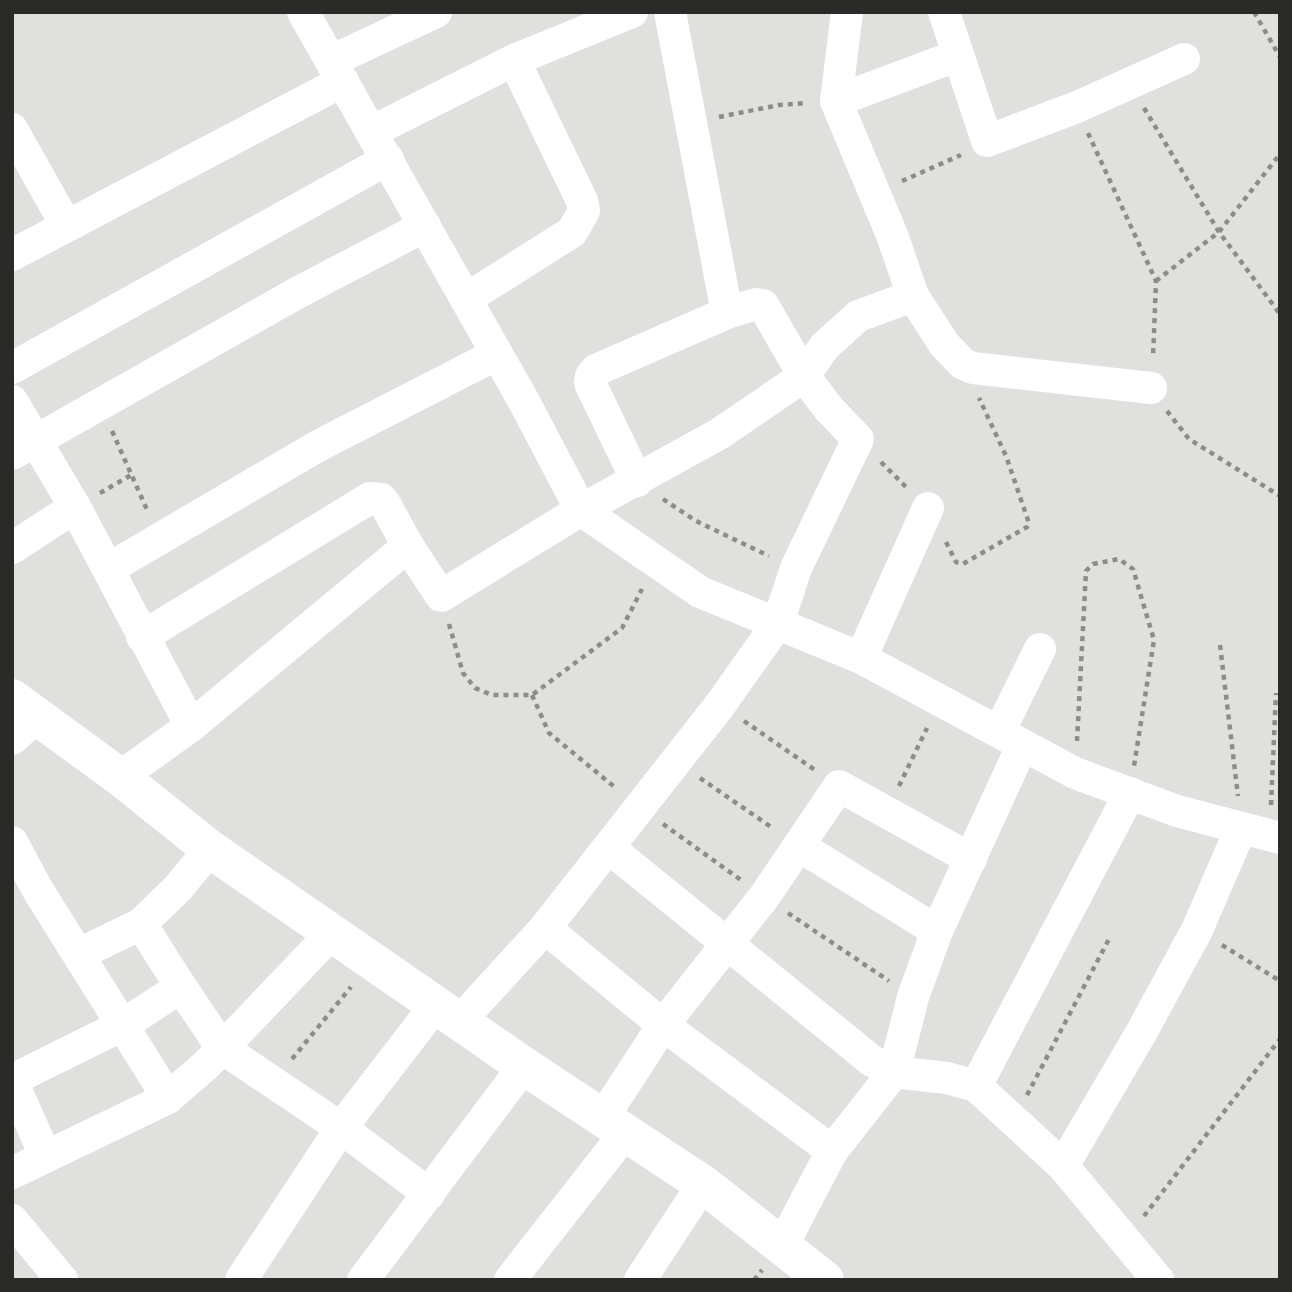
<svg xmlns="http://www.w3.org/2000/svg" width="1292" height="1292" viewBox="0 0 1292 1292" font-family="'Zilla Slab',serif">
  <rect width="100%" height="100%" fill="#e0e1de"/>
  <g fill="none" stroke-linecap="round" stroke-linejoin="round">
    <g stroke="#8c8d8a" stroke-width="4.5" stroke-dasharray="5 5" stroke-linecap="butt">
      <path d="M 1254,12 L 1280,57"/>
      <path d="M 1144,108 L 1219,232 L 1280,314"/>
      <path d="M 719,117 L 779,105 L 807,103"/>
      <path d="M 1088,133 L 1156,281 L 1153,358"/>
      <path d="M 902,181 L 961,155"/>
      <path d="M 1156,281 L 1219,232 L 1280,154"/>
      <path d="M 1167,411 L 1189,439 L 1280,496"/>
      <path d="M 112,431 L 148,512"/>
      <path d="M 881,462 L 907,488"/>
      <path d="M 100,493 L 133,474"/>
      <path d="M 663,499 L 696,521 L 769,556"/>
      <path d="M 946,542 L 956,562 L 963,564 L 1027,527 L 1029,523 L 1006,456 L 979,398"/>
      <path d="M 449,624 L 463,673 L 475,688 L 492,695 L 532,695 L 622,628 L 642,589"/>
      <path d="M 1220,645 L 1238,796"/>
      <path d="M 532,695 L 549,733 L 617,789"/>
      <path d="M 744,721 L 815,770"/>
      <path d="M 1077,741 L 1086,571 L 1093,564 L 1119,559 L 1133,569 L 1154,640 L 1134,766"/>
      <path d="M 700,778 L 774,829"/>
      <path d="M 899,786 L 927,728"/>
      <path d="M 1271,805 L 1276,693"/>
      <path d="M 663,824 L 741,880"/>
      <path d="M 788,913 L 889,981"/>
      <path d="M 1222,945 L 1280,981"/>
      <path d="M 292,1059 L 351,987"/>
      <path d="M 1027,1095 L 1109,939"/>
      <path d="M 1144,1216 L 1280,1039"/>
      <path d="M 754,1280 L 762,1270"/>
    </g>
    <g stroke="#fff" stroke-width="32">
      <path d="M 303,12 L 522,398 L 581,510 L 700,592 L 861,658 L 1075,773 L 1177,811 L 1280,838"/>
      <path d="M 847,12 L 836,101 L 892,235 L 913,296 L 944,344 L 963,364 L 973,368 L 1151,388"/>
      <path d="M 944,12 L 987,141 L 1077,107 L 1184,59"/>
      <path d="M 331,61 L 436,12"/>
      <path d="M 836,101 L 956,56"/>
      <path d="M 12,129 L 66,225"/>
      <path d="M 371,132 L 514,60 L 632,12"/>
      <path d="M 12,255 L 343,81"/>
      <path d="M 466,299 L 572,232 L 584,211 L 582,201 L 514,60"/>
      <path d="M 12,368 L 388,159"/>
      <path d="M 12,401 L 75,507 L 191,726"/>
      <path d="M 12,454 L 297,293 L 425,226"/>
      <path d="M 637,481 L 590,383 L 591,376 L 596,370 L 727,313 L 670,12"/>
      <path d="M 12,548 L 75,507"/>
      <path d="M 108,569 L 318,446 L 497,354"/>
      <path d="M 142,637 L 370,498 L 381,499 L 385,504 L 408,546"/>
      <path d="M 861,658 L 928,508"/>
      <path d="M 999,732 L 1040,649"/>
      <path d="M 12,739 L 38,716"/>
      <path d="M 120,777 L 191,726 L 408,546 L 441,596 L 581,510 L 719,434 L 804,376 L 824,347 L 858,316 L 913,296"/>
      <path d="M 12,842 L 39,892 L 168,1098"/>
      <path d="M 799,846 L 937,931"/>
      <path d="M 609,848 L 872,1061 L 894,1072 L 947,1078 L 976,1086 L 1063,1166 L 1158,1280"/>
      <path d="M 545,928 L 663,1025 L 832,1151"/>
      <path d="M 79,954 L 141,924 L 178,888 L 210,849"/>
      <path d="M 181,987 L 222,1048 L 341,1128 L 429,1194"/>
      <path d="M 459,1022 L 545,928 L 720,705 L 778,623 L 796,568 L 858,439 L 829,409 L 804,376 L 763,305 L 756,304 L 727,313"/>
      <path d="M 12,1080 L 123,1025 L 181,987 L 141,924"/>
      <path d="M 12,1081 L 45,1155"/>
      <path d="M 976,1086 L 1130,793"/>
      <path d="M 604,1116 L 663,1025 L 764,897 L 839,786 L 971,859"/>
      <path d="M 1063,1166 L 1141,1033 L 1197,930 L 1241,828"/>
      <path d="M 12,1173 L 168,1098 L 206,1065 L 332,933"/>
      <path d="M 12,1220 L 62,1280"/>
      <path d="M 781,1248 L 832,1151 L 894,1072 L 913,997 L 937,931 L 1022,746"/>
      <path d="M 241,1280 L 341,1128 L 435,1006"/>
      <path d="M 363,1280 L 524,1066"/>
      <path d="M 510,1280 L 626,1132"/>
      <path d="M 640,1280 L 703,1184"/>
    </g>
    <path stroke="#fff" stroke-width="38" d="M 12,698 L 120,777 L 210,849 L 524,1066 L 703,1184 L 825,1280"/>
  </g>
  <rect width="1292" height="1292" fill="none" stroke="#2a2b29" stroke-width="28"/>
</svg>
